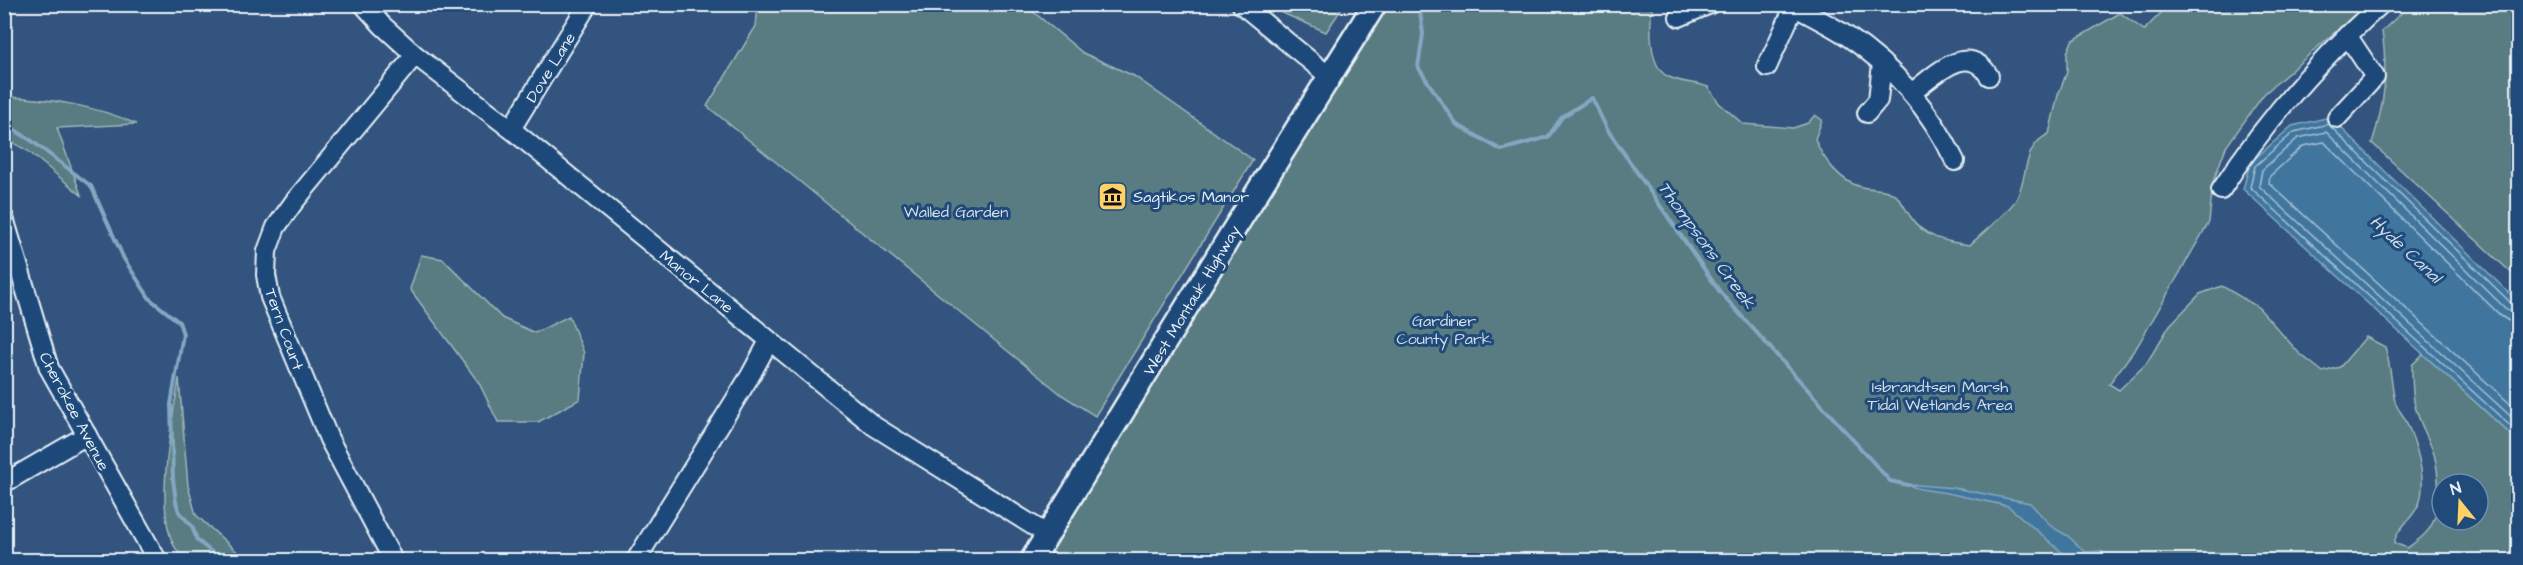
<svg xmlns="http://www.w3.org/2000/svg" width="2523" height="565" viewBox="0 0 2523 565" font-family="'Architects Daughter',sans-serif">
  <rect width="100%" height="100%" fill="#33547e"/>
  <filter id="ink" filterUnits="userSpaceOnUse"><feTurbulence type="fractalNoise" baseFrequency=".0167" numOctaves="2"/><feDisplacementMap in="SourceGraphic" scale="12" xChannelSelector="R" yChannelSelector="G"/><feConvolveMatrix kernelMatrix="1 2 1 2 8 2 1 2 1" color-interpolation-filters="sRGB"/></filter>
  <g filter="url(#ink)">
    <g fill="#597c81" stroke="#a0b6bc" stroke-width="1.5" fill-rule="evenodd">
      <path d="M 1568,4 L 1576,7 L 1652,5 C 1650,23 1648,66 1667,76 C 1680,83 1694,82 1708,87 L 1719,103 L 1743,124 L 1793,128 L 1808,123 L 1815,115 L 1822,120 L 1815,139 C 1822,158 1841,183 1862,187 C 1873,190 1883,187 1894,194 C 1901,198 1905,209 1910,216 C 1924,238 1946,242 1970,245 C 1980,235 2012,209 2017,198 C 2028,175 2023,145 2049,134 L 2058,95 L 2067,72 L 2067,53 L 2072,41 L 2120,13 L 2144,30 L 2169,5 L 2366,5 L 2264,94 L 2226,147 L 2213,182 L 2209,222 L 2138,345 L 2109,384 L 2119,390 L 2146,364 L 2170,325 L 2200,294 L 2222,286 L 2258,307 L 2299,353 L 2323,372 L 2340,367 L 2366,337 L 2385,347 C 2391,367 2391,382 2395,401 C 2396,408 2403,414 2406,421 C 2416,444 2427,476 2420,501 C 2415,518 2397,527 2394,543 L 2407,548 C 2417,541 2428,534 2433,522 C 2441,504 2439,473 2434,454 C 2429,438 2419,423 2415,406 C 2412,393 2412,379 2412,365 L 2423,354 L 2507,431 L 2518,415 L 2518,560 L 1032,560 L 1372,5 ZM 2442,484 L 2478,484 L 2478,520 L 2442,520 Z"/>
      <path d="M 758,5 L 1025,5 L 1083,53 L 1134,76 L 1253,160 L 1095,416 L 1062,395 L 1004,348 L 707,106 L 756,26 Z"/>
      <path d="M 1264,5 L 1264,4 L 1344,5 L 1326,32 Z"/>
      <path d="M 2410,5 L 2518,5 L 2518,279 L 2372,143 C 2385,103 2388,73 2382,31 Z"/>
      <path d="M 5,97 C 46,98 98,106 136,124 L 57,128 L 81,195 L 28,151 L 5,138 Z"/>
      <path d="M 421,255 L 443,259 L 502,318 L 535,333 L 569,316 L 584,353 L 580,399 L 538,422 L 498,422 L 479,383 L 410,289 Z"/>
      <path d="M 179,378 L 188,486 L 196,515 L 246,560 C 233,561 196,564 186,559 C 147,535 173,418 179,378 Z"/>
    </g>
    <g fill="#41769e" stroke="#84a7c2" stroke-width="1.5">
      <path d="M 2330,117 L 2518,302 L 2518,441 L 2243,189 L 2250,163 L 2292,126 Z"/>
      <path d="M 1905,484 L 1955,488 L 2030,503 L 2052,527 L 2068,536 L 2085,552 L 2101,551 L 2109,560 L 2071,560 L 2008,506 L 1947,493 L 1920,489 Z"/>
    </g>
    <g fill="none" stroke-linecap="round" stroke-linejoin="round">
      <g stroke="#a5c0d4" stroke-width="1.5">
        <path d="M 2329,124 L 2294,132 L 2255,166 L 2250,187 L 2518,433"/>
        <path d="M 2331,127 L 2512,304 L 2518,306"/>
        <path d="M 2518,313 L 2506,309 L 2326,132 L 2298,138 L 2262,170 L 2259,186 L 2518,423"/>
        <path d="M 2518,322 L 2509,321 L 2501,316 L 2324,142 L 2303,146 L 2270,176 L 2269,183 L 2518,411"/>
      </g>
      <g stroke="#84a7c2" stroke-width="4">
        <path d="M 1419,4 L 1423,34 L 1418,67 L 1456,124 L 1501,150 L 1548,137 L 1562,117 L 1592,98 L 1607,129 L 1720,292 L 1890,481 L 1908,485"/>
        <path d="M 4,123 L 32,141 L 91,186 L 124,259 L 150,299 L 179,322 L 183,334 L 171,404 L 173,479 L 176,502 L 179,512 L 192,526 L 197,540 L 221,560"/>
      </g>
      <defs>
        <g id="minor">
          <path d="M 363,4 L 382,25 L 415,55 L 511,129 L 874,426 L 1048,535"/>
          <path d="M 1241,4 L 1330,77"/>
          <path d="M 1790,4 C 1809,15 1829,24 1847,36 C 1894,67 1931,111 1955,161"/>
          <path d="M 1679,17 L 1710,4"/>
          <path d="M 1767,67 L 1794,7"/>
          <path d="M 1911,93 C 1935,76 1967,40 1989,76"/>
          <path d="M 1867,113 L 1878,100 L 1882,63"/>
          <path d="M 2337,118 L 2375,77 L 2347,35"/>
          <path d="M 511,129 L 588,4"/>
          <path d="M 2221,190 C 2265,121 2319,60 2381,4"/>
          <path d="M 4,218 L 49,368 L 157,560"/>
          <path d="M 4,483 L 87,435"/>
          <path d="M 393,560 L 329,439 L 270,297 L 266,275 L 267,251 L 276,227 L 294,202 L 415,55"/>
          <path d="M 636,560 L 750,376 L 769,341"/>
        </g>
        <path id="major" d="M 1032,560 L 1233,231 L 1375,4"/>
      </defs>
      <use href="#minor" stroke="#e8f1f8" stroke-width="22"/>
      <use href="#major" stroke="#e8f1f8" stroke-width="27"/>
      <use href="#minor" stroke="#1f4a7a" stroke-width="18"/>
      <use href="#major" stroke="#1f4a7a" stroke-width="22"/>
    </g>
  </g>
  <defs>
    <symbol id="museum-square" viewBox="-11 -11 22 22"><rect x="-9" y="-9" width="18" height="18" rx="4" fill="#ffd166" stroke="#1f4a7a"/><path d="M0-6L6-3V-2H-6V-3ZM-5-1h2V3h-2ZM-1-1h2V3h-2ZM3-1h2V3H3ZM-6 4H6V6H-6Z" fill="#111"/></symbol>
  </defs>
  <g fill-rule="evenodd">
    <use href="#museum-square" x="1096" y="180" width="33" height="33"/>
  </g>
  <g text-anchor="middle" stroke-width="6" stroke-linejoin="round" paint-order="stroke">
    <g font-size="16" fill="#e8f1f8" stroke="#1f4a7a">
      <text transform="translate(550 67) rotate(-58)" y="6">Dove Lane</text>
      <text transform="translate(697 281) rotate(39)" y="6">Manor Lane</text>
      <text transform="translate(1191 300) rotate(-59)" y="6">West Montauk Highway</text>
      <text transform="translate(285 329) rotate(70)" y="6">Tern Court</text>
      <text transform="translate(75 411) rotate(62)" y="6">Cherokee Avenue</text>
    </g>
    <g font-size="16" fill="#e8f1f8" stroke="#1f4a7a" text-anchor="start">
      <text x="1133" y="202">Sagtikos Manor</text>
    </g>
    <g font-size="16" fill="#d3dfe6" stroke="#1f4a7a">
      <text x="956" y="217">Walled Garden</text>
      <text x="1444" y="326">Gardiner<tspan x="1444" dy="18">County Park</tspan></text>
      <text x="1940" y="392">Isbrandtsen Marsh<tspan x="1940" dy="18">Tidal Wetlands Area</tspan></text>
    </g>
    <g font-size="18" font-style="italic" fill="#cfdfea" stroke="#1f4a7a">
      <text transform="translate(1707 245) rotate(54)" y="6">Thompsons Creek</text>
      <text transform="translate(2406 249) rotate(43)" y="6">Hyde Canal</text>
    </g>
  </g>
  <rect width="2523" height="565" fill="none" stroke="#1f4a7a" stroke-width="24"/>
  <rect x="12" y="12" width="2499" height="541" fill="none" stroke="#e8f1f8" stroke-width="2" filter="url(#ink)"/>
  <g transform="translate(2460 502) rotate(342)"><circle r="28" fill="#1f4a7a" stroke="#6f8dac" stroke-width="1.5"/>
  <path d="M0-4.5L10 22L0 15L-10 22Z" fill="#ffd166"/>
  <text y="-9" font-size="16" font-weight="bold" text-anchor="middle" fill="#e8f1f8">N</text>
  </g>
</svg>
